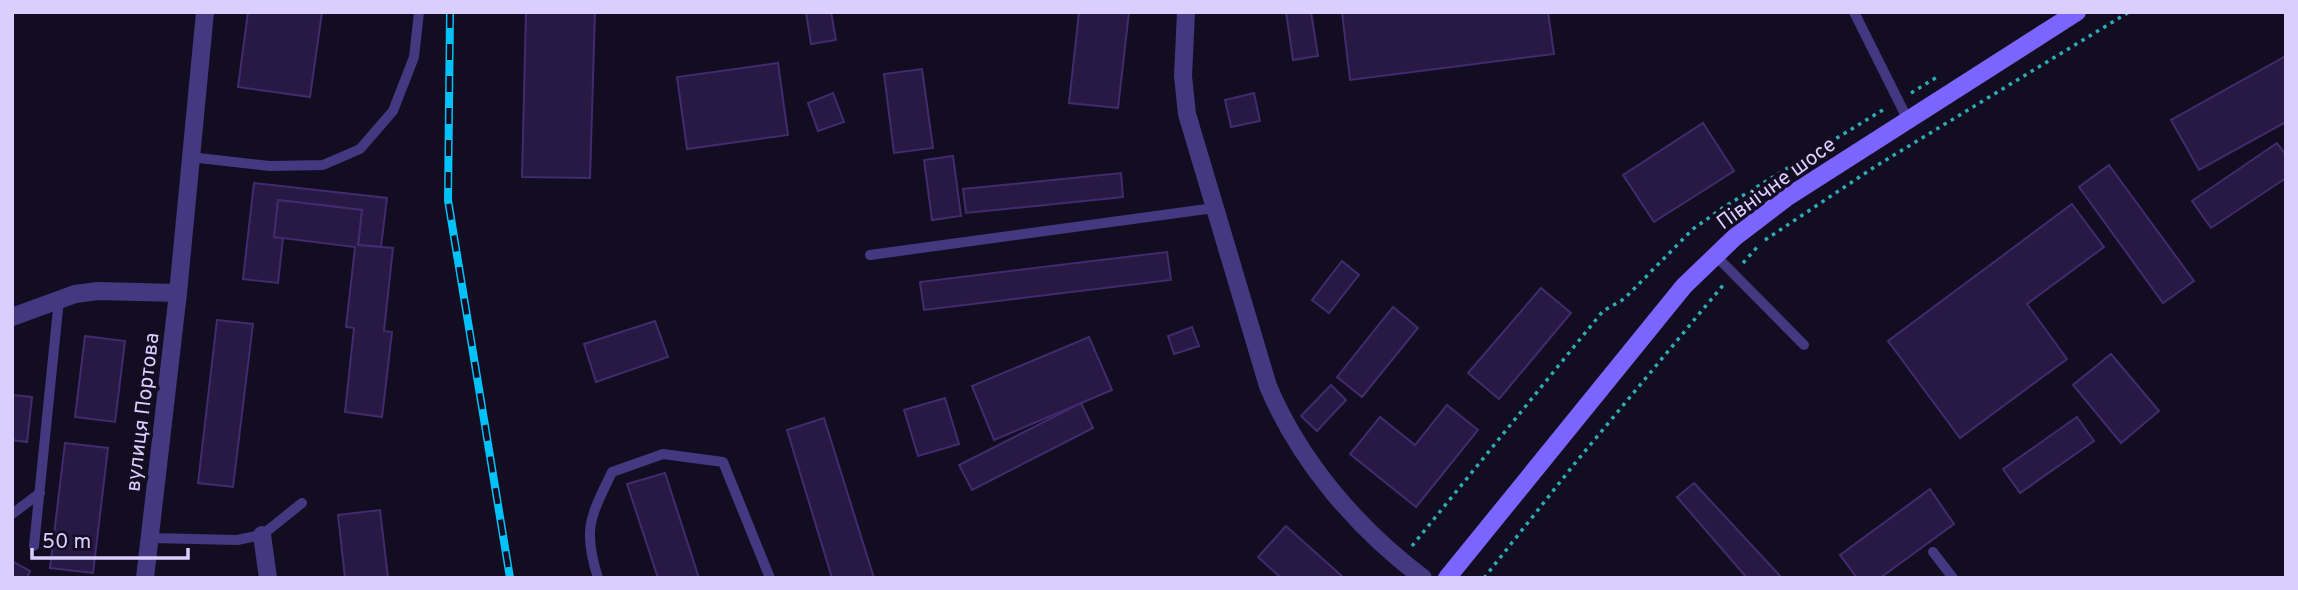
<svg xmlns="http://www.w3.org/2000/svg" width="2298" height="590" viewBox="0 0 2298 590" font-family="Overpass,sans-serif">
  <rect width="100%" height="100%" fill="#130d22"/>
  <g fill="#271943" stroke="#412b6f" stroke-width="2">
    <path d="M 248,12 L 322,12 L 310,97 L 238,87 Z"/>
    <path d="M 526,12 L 595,12 L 590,178 L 522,177 Z"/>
    <path d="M 806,12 L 831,12 L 836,40 L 811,44 Z"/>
    <path d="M 1079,12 L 1129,12 L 1118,108 L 1069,103 Z"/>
    <path d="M 1286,12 L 1311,12 L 1318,56 L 1293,60 Z"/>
    <path d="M 1342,12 L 1548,12 L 1554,54 L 1350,80 Z"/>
    <path d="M 2286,56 L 2286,122 L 2199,170 L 2171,120 Z"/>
    <path d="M 778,63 L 788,135 L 687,149 L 677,77 Z"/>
    <path d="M 922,69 L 933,148 L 894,153 L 884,74 Z"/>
    <path d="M 833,93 L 844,122 L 818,131 L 808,103 Z"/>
    <path d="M 1254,93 L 1260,121 L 1231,127 L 1225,100 Z"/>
    <path d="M 1703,123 L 1734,171 L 1654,222 L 1623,175 Z"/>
    <path d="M 2277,143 L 2286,155 L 2286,178 L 2211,228 L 2192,201 Z"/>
    <path d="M 953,156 L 961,216 L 932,220 L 924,160 Z"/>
    <path d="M 2109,165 L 2194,281 L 2163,303 L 2079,187 Z"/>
    <path d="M 1121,173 L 1123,197 L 966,213 L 963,189 Z"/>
    <path d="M 254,183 L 387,198 L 381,247 L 358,245 L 362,210 L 278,200 L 274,237 L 283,238 L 278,283 L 243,279 Z"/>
    <path d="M 278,200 L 362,210 L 358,245 L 393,248 L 384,331 L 392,332 L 382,417 L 345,412 L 354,328 L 346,327 L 355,247 L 274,237 Z"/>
    <path d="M 2072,204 L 2104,247 L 2027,304 L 2067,359 L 1960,438 L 1888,341 Z"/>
    <path d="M 1167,252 L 1171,280 L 924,310 L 920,282 Z"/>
    <path d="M 1342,261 L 1359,275 L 1329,313 L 1312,300 Z"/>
    <path d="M 1541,288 L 1571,313 L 1499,399 L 1468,373 Z"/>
    <path d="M 1393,307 L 1418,328 L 1362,397 L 1337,377 Z"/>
    <path d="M 217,320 L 253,324 L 233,487 L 198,483 Z"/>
    <path d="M 655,321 L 668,357 L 596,382 L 584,344 Z"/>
    <path d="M 1192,327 L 1199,346 L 1174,354 L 1168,336 Z"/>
    <path d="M 85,336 L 125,341 L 115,422 L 75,417 Z"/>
    <path d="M 1089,337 L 1112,390 L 994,440 L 972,386 Z"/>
    <path d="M 2111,354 L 2159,411 L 2121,443 L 2073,385 Z"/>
    <path d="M 1331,385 L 1346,400 L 1317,431 L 1301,416 Z"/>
    <path d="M 12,395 L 32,397 L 27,442 L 12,440 Z"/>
    <path d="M 945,398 L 959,444 L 918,456 L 904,410 Z"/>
    <path d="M 1081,403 L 1093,428 L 972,490 L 959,465 Z"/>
    <path d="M 1447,405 L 1478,430 L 1416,507 L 1350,454 L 1380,417 L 1415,445 Z"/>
    <path d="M 2077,417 L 2094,441 L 2020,493 L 2003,469 Z"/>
    <path d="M 824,418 L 874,578 L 832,578 L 787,430 Z"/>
    <path d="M 65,443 L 108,448 L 93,573 L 50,568 Z"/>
    <path d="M 665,473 L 699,578 L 658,578 L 627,484 Z"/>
    <path d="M 1694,483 L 1782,578 L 1747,578 L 1677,497 Z"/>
    <path d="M 1930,489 L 1954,524 L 1880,578 L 1857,578 L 1840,555 Z"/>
    <path d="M 380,510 L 388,578 L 345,578 L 338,515 Z"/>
    <path d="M 1286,526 L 1344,578 L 1281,578 L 1258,557 Z"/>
    <path d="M 12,561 L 30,571 L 27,578 L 12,578 Z"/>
  </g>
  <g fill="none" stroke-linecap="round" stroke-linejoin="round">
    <g stroke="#2eabb4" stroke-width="3.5" stroke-dasharray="3.5 5" stroke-linecap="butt">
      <path d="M 1911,93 L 1937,77"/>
      <path d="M 1765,240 L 1876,166 L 2129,12"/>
      <path d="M 1743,263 L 1759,245"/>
      <path d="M 1412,546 L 1603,311 L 1624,299 L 1693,229 L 1724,207 L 1886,108"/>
      <path d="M 1484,578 L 1576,462 L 1724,284"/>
    </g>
    <g stroke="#443881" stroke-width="10">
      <path d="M 1854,12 L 1908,120"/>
      <path d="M 190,157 L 270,166 L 323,165 L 360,149 L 393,111 L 414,57 L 419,12"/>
      <path d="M 870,255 L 1214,208"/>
      <path d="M 1716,256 L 1804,345"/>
      <path d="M 12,514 L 40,493"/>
      <path d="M 150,538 L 237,540 L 262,535 L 302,503"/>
      <path d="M 34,546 L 59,299"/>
      <path d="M 1933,552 L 1953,578"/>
      <path d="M 598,578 C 582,528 591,516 612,472 L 663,454 L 723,462 L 770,578"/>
    </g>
    <g stroke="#443881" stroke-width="18">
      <path d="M 1186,12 L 1183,76 L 1187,114 L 1268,386 C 1300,462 1357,528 1423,578"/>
      <path d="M 12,317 L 75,294 L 98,291 L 178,293"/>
      <path d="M 262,535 L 268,578"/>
      <path d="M 145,578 L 178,293 L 205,12"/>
    </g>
    <path stroke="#7c65ff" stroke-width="18" d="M 1447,578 L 1684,286 L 1735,237 L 1786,198 L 2077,12"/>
    <defs>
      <path id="rail" d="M 450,12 L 448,200 L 510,578"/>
    </defs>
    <use href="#rail" stroke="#00c2f9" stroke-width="8"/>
    <use href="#rail" stroke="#130d22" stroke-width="5" stroke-dasharray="16" stroke-linecap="butt"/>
  </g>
  <g text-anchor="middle" stroke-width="7" stroke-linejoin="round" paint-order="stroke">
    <g font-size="21" fill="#daceff" stroke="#130d22">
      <text transform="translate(1776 183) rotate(-36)" y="7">Північне шосе</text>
      <text transform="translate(142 412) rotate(-83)" y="7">вулиця Портова</text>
    </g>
  </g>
  <rect width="2298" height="590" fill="none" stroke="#daceff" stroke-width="28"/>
  <path d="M32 548v10h156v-10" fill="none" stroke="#daceff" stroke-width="3.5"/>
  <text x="42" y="548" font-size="21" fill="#daceff" stroke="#130d22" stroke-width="5" paint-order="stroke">50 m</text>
</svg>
